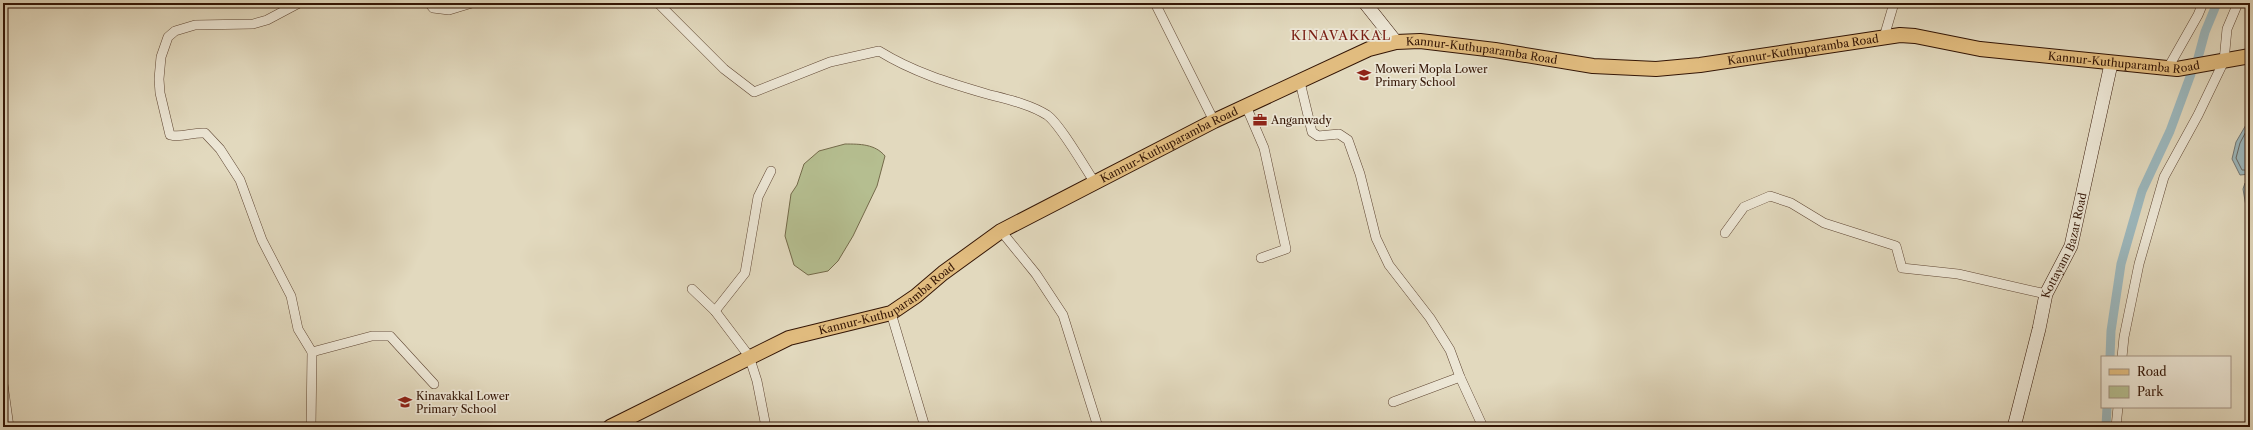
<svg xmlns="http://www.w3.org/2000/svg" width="2253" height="430" viewBox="0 0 2253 430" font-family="'Libre Caslon Text',serif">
  <rect width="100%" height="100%" fill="#e2d9be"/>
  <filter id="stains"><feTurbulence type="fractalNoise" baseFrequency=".005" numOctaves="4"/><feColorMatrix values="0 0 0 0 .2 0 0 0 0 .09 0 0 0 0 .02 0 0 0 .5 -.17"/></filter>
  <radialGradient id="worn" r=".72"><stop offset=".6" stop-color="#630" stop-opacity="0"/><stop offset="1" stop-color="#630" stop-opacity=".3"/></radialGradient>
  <path fill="#b5be90" stroke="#746a4a" d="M 845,144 C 860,144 875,144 885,156 L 877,186 L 853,236 L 838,261 L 828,271 L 808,275 L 794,265 L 785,236 L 791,194 L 797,185 L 804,164 L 819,151 Z"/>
  <g fill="#9bb7bd" stroke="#717673">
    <path d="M 2250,118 L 2250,174 L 2240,175 L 2232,159 L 2236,142 Z"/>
    <path d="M 2250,181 L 2250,230 L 2243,189 L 2245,183 Z"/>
  </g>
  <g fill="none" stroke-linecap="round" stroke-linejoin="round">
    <path stroke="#676661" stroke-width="1" d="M 2250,124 L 2240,143 L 2236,158 L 2242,170 L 2250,170"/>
    <g stroke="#9bb7bd" stroke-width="9">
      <path d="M 2198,58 L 2205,32 L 2217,3"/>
      <path d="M 2110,357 L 2111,331 L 2121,264 L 2142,191 L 2170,131 L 2191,74"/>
      <path d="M 2106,427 L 2107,407"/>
    </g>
    <defs>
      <g id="street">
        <path d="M 299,3 L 267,20 L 253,24 L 195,25 L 175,31 L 168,37 L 161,57 L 159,79 L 160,93 L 170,135 C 182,138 192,132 205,133 L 220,149 L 240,180 L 262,240 L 291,296 L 298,329 L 312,352 L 311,427"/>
        <path d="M 429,3 L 433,8 L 449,10 L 472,3"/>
        <path d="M 658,3 L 724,69 L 754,92 L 830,62 L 879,51 C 913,72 949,83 987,94 C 1006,99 1030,104 1047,115 C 1060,124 1085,168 1095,183"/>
        <path d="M 1155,3 L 1214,121"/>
        <path d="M 1884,37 L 1894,3"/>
        <path d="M 2168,68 L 2198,15 L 2203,3"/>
        <path d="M 1300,82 L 1312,132 L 1318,136 L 1339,134 L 1348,140 L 1360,174 L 1376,238 L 1389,265 L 1430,318 L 1450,350 L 1460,377 L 1483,427"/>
        <path d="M 1246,106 L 1264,148 L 1286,249 L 1261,258"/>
        <path d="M 1001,231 L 1036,274 L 1063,315 L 1098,427"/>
        <path d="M 1725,233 L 1744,207 L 1770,196 L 1791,203 L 1824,223 L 1896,246 L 1902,268 L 1958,274 L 2046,294"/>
        <path d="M 692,289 L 715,311 L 749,356 L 757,381 L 766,427"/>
        <path d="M 715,311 L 745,273 L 758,197 L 771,171"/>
        <path d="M 891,313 L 925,427"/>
        <path d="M 312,352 L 372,336 L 390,336 L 434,384"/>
        <path d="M 2122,357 L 2124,337 L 2139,264 L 2164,177 L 2198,115 L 2224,61 L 2227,29 L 2238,3"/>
        <path d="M 3,384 L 9,427"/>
        <path d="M 1393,402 L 1460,377"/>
        <path d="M 2116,427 L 2118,407"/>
      </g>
      <g id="secondary">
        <path d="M 1365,3 L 1396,42"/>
        <path id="s1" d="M 2014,427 L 2039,329 L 2046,294 L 2071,246 L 2111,64"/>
      </g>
      <g id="primary">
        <path id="s2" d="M 610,427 L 789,338 L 891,313 L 916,296 L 943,273 L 1001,231 L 1214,121 L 1369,49 L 1396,42 L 1420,41 L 1495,50 L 1593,66 L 1656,69 L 1700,65 L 1900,35 L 1915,36 L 1980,49 L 2177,69 L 2250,56"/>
      </g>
    </defs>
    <use href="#street" stroke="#5f4633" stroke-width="10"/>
    <use href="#secondary" stroke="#331505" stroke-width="14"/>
    <use href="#primary" stroke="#331505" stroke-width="16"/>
    <use href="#street" stroke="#ece6d5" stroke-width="9"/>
    <use href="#secondary" stroke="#ece6d5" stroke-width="13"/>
    <use href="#primary" stroke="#e1bc7f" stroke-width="14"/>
  </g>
  <defs>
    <symbol id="school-bare" viewBox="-9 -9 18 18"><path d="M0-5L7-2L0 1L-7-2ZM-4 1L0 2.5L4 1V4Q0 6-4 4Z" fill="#8f2418" stroke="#ece6d5" stroke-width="2.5" paint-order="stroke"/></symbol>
    <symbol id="office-bare" viewBox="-9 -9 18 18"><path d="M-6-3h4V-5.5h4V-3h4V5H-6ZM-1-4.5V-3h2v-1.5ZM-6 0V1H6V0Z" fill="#8f2418" stroke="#ece6d5" stroke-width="2.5" paint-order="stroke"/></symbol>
  </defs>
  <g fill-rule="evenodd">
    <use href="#school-bare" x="1354" y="65" width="20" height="20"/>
    <use href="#office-bare" x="1250" y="110" width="20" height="20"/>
    <use href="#school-bare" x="395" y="392" width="20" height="20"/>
  </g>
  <g text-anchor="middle" stroke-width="3.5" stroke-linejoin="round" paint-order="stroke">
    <g font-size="11" fill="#331505" stroke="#ece6d5">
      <text dy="4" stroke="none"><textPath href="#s2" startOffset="1291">Kannur-Kuthuparamba Road</textPath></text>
      <text dy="4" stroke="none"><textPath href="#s2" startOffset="967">Kannur-Kuthuparamba Road</textPath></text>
      <text dy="4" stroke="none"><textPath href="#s2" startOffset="1615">Kannur-Kuthuparamba Road</textPath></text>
      <text dy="4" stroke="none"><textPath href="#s2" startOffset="631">Kannur-Kuthuparamba Road</textPath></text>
      <text dy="4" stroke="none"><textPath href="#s1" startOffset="189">Kottayam Bazar Road</textPath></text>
      <text dy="4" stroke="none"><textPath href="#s2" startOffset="307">Kannur-Kuthuparamba Road</textPath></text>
    </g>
    <g font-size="11" fill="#331505" stroke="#ece6d5" text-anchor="start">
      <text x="1375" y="73">Moweri Mopla Lower<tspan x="1375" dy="13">Primary School</tspan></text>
      <text x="1271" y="124">Anganwady</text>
      <text x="416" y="400">Kinavakkal Lower<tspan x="416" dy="13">Primary School</tspan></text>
    </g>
    <g font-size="13" letter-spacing="1" fill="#7a1f14" stroke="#ece6d5">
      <text x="1341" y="40">KINAVAKKAL</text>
    </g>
  </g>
  <rect width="2253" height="430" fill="none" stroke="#e2d9be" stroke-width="16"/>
  <rect x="4" y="4" width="2245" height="422" fill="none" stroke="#331505" stroke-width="2"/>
  <rect x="8" y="8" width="2237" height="414" fill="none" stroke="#331505"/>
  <rect x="2101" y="356" width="130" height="52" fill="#ece6d5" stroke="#a29282"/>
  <rect x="2109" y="369" width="20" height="6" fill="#e1bc7f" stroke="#a29282"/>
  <text x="2137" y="376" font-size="12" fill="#331505">Road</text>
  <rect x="2109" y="386" width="20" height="12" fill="#b5be90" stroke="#a29282"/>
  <text x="2137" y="396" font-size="12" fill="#331505">Park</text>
  <rect width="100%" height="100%" filter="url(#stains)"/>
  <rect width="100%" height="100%" fill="url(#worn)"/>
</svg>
